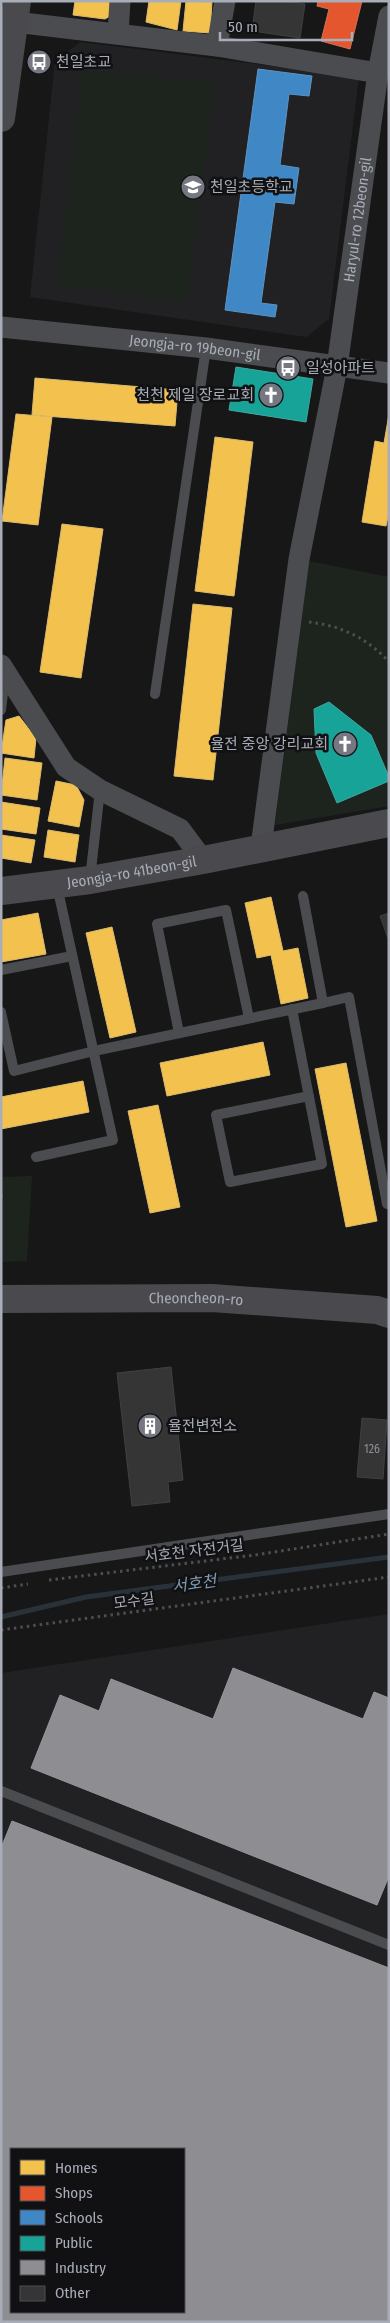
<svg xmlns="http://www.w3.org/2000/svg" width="390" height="2323" viewBox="0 0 390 2323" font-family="'Fira Sans Condensed','Noto Sans KR',sans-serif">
  <rect width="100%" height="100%" fill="#171717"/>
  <g fill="#212123" fill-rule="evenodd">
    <path d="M 80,42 L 359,77 L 329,319 L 306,337 L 30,297 L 55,61 Z"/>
    <path d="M 389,1614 L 389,2322 L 1,2322 L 1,1673 ZM 11,2149 L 184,2149 L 184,2312 L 11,2312 Z"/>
  </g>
  <g fill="#1d241e">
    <path d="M 83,70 L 215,83 L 187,302 L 57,284 Z"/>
    <path d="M 309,561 L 389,577 L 389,806 L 275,825 Z"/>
    <path d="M 32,1176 L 27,1261 L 1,1262 L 1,1177 Z"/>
  </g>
  <g fill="#f2c14e" stroke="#dcbb6e">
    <path d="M 75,1 L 114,1 L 115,13 L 105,19 L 73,15 Z"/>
    <path d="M 149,1 L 181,1 L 177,30 L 146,22 Z"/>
    <path d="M 186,1 L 212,2 L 210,33 L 183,31 Z"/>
    <path d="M 35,378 L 178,390 L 175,426 L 32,415 Z"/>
    <path d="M 16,414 L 52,417 L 38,525 L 2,521 Z"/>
    <path d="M 389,414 L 389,512 L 386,526 L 362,522 L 375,441 L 384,443 Z"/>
    <path d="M 215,437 L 253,442 L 234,596 L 195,591 Z"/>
    <path d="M 62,524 L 103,529 L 81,678 L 40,672 Z"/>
    <path d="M 193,604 L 232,608 L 213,780 L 174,776 Z"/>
    <path d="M 19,716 L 36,738 L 34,758 L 1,753 L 6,720 Z"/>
    <path d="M 5,758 L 42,763 L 37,800 L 1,795 Z"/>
    <path d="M 56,781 L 76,785 L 84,800 L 79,827 L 48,821 Z"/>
    <path d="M 1,802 L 40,808 L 36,834 L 1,829 Z"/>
    <path d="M 48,830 L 79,835 L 75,862 L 44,857 Z"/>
    <path d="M 1,835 L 35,840 L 31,863 L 1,858 Z"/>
    <path d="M 271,897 L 283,951 L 298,948 L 308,998 L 281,1004 L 271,955 L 257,958 L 245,903 Z"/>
    <path d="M 38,913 L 46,954 L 1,962 L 1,920 Z"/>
    <path d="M 112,927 L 136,1032 L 110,1038 L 86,933 Z"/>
    <path d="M 263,1042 L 270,1075 L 167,1096 L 160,1063 Z"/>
    <path d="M 346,1063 L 377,1221 L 346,1227 L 315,1069 Z"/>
    <path d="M 83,1081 L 89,1112 L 1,1129 L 1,1097 Z"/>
    <path d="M 158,1105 L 180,1207 L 150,1213 L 128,1111 Z"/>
  </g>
  <path fill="#e4572e" stroke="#d27157" d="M 318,1 L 362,1 L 350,49 L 321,41 L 329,9 L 317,6 Z"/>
  <path fill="#3f88c5" stroke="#5e93c1" d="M 258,69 L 312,76 L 309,96 L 289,94 L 280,165 L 299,168 L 294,204 L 275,202 L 261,303 L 277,305 L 275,317 L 225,310 Z"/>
  <g fill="#17a398" stroke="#42a6a2">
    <path d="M 236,367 L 313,379 L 306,422 L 229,410 Z"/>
    <path d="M 329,702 L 371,735 L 389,777 L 389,781 L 337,803 L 316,753 L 314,709 Z"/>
  </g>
  <g fill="#8d8d92" stroke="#95979d" fill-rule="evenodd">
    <path d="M 233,1668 L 363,1719 L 374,1692 L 389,1698 L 389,1876 L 377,1905 L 31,1768 L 60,1695 L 99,1711 L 111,1679 L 213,1719 Z"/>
    <path d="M 12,1821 L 389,1968 L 389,2322 L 1,2322 L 1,1848 ZM 11,2149 L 184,2149 L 184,2312 L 11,2312 Z"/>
  </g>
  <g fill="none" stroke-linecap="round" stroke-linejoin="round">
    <path stroke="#2a3239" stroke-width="5" d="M 1,1617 L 86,1597 L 389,1557"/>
  </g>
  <g fill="#353536" stroke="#3f4043">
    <path d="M 256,1 L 285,1 L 305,4 L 300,38 L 252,31 Z"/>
    <path d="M 389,913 L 389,941 L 380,916 Z"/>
    <path d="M 171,1367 L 183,1480 L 168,1482 L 170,1502 L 132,1506 L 117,1373 Z"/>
    <path d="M 362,1418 L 387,1420 L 383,1479 L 357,1477 Z"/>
  </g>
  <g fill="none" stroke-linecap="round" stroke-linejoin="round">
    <g stroke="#4d4e52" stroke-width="3" stroke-dasharray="2.5 4" stroke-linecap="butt">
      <path d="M 309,622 C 342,626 367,638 389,662"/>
      <path d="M 1,1197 L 2,1193"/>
      <path d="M 49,1580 L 255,1555 L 389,1534"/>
      <path d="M 1,1588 L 28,1584"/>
      <path d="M 1,1630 L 389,1577"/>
    </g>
    <g stroke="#4b4c50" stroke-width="10">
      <path d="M 155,694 L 206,348"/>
      <path d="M 1,710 L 5,676"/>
      <path d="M 90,879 L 100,790"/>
      <path d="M 1,970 L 72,956"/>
      <path d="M 323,1003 L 349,997 L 387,1204"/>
      <path d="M 292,1009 L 322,1164 L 230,1182 L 216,1115 L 309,1096"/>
      <path d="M 1,1012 L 14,1071 L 94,1051 L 323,1003 L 303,896"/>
      <path d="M 179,1033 L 157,924 L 226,910 L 249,1018"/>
      <path d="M 36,1157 L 113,1140 L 57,886"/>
      <path d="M 1,1572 L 389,1514"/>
      <path d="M 1,1791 L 389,1945"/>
    </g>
    <g stroke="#4b4c50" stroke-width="21">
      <path d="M 15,22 L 217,46 L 378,73"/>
      <path d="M 118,33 L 120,1"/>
      <path d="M 217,46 L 225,1"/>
      <path id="s1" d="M 1,327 L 206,348 L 389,373"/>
      <path d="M 1,665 L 66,767 L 100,790 L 180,829 L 203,860"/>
      <path id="s2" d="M 261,847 L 299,559 L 337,367 L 378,73 L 389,16"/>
    </g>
    <g stroke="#4a4a4e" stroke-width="28">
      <path d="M 1,118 L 17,1"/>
      <path id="s3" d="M 1,891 L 90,880 L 203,860 L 389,823"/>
      <path id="s4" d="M 1,1299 L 212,1298 L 377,1310 L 389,1314"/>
    </g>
  </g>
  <defs>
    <symbol id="bus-disc" viewBox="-11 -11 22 22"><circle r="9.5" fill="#757880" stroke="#111113"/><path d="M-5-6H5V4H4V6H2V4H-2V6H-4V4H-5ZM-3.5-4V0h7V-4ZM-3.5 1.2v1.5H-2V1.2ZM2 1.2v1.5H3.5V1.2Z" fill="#fff"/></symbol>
    <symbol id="school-disc" viewBox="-11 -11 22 22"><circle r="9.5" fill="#757880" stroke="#111113"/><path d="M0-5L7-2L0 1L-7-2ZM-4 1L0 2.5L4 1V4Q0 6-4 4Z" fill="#fff"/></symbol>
    <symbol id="church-disc" viewBox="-11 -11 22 22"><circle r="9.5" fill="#757880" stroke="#111113"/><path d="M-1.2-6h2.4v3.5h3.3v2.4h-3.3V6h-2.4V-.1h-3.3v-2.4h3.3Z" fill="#fff"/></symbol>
    <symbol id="building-disc" viewBox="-11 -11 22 22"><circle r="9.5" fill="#757880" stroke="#111113"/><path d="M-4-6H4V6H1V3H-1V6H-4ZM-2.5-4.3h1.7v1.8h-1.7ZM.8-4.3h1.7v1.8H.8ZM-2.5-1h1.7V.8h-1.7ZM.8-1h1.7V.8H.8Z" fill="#fff"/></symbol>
  </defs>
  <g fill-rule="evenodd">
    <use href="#bus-disc" x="25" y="48" width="28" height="28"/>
    <use href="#school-disc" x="179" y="173" width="28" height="28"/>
    <use href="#bus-disc" x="274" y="354" width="28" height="28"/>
    <use href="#church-disc" x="257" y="381" width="28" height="28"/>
    <use href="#church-disc" x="331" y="730" width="28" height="28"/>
    <use href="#building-disc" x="136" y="1412" width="28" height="28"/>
  </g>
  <g text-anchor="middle" stroke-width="5" stroke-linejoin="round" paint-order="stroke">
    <g font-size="12" fill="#8b8f98">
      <text x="372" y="1453">126</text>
    </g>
    <g font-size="15" fill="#a8adb8" stroke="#111113" text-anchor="start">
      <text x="56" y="67">천일초교</text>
      <text x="210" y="192">천일초등학교</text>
      <text x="306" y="373">일성아파트</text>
      <text x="254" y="400" text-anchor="end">천천 제일 장로교회</text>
      <text x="328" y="749" text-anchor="end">율전 중앙 강리교회</text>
      <text x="168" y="1431">율전변전소</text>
    </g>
    <g font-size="15" fill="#a8adb8" stroke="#111113">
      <text dy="5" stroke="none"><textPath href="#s2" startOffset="635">Haryul-ro 12beon-gil</textPath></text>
      <text dy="5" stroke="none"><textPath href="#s1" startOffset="195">Jeongja-ro 19beon-gil</textPath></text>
      <text dy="5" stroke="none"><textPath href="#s3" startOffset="132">Jeongja-ro 41beon-gil</textPath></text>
      <text dy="5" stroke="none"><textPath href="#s4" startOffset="195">Cheoncheon-ro</textPath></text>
      <text transform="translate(194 1551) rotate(-7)" y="5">서호천 자전거길</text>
      <text transform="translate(134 1601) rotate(-8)" y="5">모수길</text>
    </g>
    <g font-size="16" font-style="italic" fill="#7f9bb3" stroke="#111113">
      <text transform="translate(194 1583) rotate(-8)" y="6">서호천</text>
    </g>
  </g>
  <rect width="390" height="2323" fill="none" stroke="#a8adb8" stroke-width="5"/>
  <rect x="10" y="2148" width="175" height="165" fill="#111113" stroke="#4d4f55"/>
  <rect x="20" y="2160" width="25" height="15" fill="#f2c14e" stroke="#4d4f55"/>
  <text x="55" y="2173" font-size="15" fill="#a8adb8">Homes</text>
  <rect x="20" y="2186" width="25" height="15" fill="#e4572e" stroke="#4d4f55"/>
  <text x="55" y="2198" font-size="15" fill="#a8adb8">Shops</text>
  <rect x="20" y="2210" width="25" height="15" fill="#3f88c5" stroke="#4d4f55"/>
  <text x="55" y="2223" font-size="15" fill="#a8adb8">Schools</text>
  <rect x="20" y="2236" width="25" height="15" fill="#17a398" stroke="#4d4f55"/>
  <text x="55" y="2248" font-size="15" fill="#a8adb8">Public</text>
  <rect x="20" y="2260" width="25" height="15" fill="#8d8d92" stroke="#4d4f55"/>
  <text x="55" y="2273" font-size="15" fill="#a8adb8">Industry</text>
  <rect x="20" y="2286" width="25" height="15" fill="#353536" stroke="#4d4f55"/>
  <text x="55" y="2298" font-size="15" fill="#a8adb8">Other</text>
  <path d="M220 32v8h132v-8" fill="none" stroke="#a8adb8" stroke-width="2.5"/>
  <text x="228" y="32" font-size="15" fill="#a8adb8" stroke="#111113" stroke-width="4" paint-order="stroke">50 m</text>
</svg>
